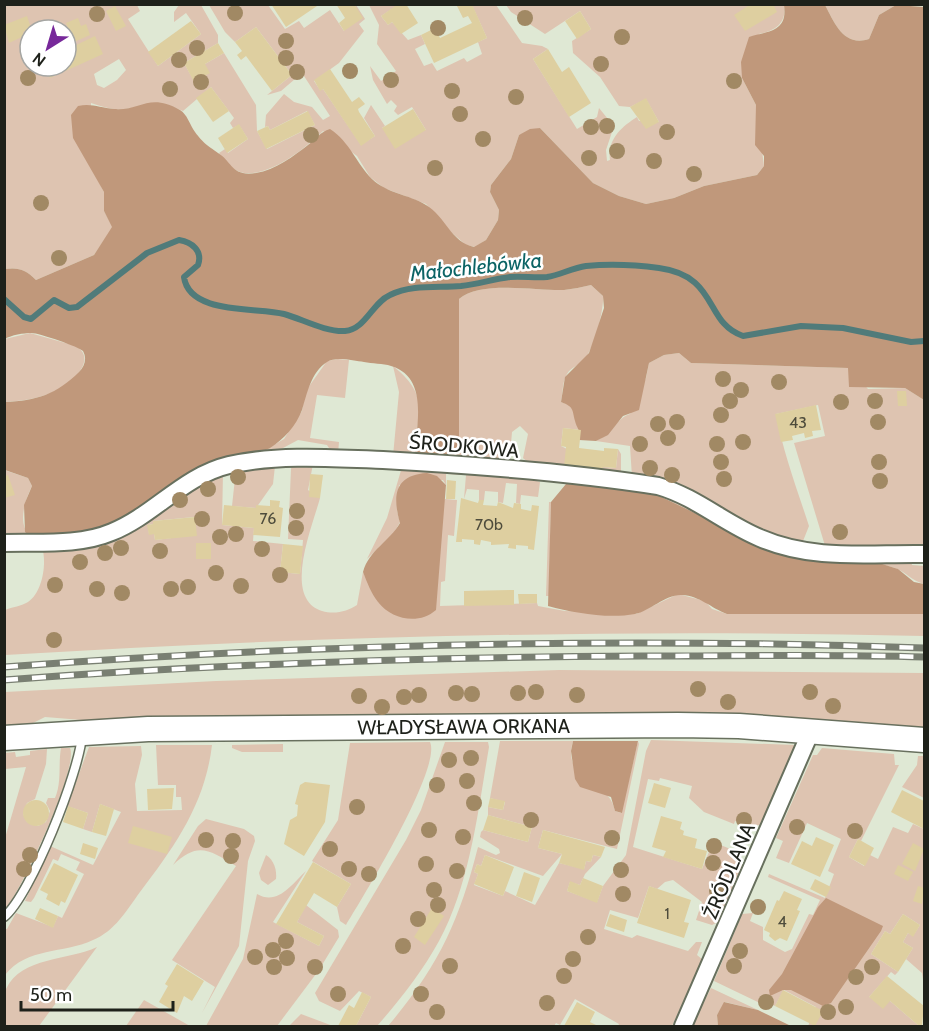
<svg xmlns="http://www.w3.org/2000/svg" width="929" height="1031" viewBox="0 0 929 1031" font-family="Cabin,sans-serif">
  <rect width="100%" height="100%" fill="#dfe8d4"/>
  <g fill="#dec4b1" fill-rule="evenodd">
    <path d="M 5,5 L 137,5 L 140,11 L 128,19 L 158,66 L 201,34 L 186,13 L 174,22 L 174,12 L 179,5 L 201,5 L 218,35 L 218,43 L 184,63 L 194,81 L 205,64 L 224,53 L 256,105 L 257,131 L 267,149 L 315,125 L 307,111 L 270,130 L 268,126 L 265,127 L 266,115 L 284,94 L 294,102 L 312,107 L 323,120 L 330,116 L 302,73 L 281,91 L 267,95 L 292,75 L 256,27 L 235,42 L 225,32 L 209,5 L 268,5 L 285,29 L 299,21 L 304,28 L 330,10 L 344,31 L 356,5 L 365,19 L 359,24 L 364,31 L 339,63 L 314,81 L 320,90 L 323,89 L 361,145 L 375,136 L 364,118 L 371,105 L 385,126 L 382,128 L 426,130 L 412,107 L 398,115 L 394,111 L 397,106 L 391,100 L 387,104 L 373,80 L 370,66 L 381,81 L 396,71 L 377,44 L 379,25 L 369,5 L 398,5 L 381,16 L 388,25 L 392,22 L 408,40 L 421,35 L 425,44 L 415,49 L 424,66 L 432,63 L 437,71 L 464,58 L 467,62 L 482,54 L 478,42 L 487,38 L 472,5 L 496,5 L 522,43 L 542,46 L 548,49 L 533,59 L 577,129 L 597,117 L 599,108 L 612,124 L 613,129 L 606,150 L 607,161 L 610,160 C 607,140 621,127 637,117 L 639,121 L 659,122 L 646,99 L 630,107 L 619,106 L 600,77 L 573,53 L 572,41 L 591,29 L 580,11 L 545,34 L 511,12 L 506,5 L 784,5 C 787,23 775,31 759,34 L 742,78 L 756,105 L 764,166 L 757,175 L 704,186 L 674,198 L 646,204 L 619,196 L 593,183 L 540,128 L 519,135 L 511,159 L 491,185 L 490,192 L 499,210 L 498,220 L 486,240 L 475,247 L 466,245 L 451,232 L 426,204 L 384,188 L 370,177 L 357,156 L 323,131 C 306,148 266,180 240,172 C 231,169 224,160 219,153 L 225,149 L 228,153 L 248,139 L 239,125 L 233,128 L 230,123 L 234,118 L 211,87 L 183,111 C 144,93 147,111 114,109 C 106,108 98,105 91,103 L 91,166 L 104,192 L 104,211 L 113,227 L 94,255 L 36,280 C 26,270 19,267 5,269 ZM 30,30 L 66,30 L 66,66 L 30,66 ZM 119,59 L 126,70 L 117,80 L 104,88 L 97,85 L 94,74 Z"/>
    <path d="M 825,5 L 896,5 L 879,15 L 869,39 C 844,47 835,24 825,5 Z"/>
    <path d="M 591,285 L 603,296 C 604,311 594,347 585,359 C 580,365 571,367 567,374 C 562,382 563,393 561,402 L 572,406 L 581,430 L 563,428 L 561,446 L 603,467 L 616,468 L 618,449 L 621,454 L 621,476 L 534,468 L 523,458 L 528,434 L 520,426 L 512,432 L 510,455 L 503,464 L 456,460 L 459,452 L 459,299 C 480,280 536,291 564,290 C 573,289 582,287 591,285 Z"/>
    <path d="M 30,333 L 76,346 C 100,361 67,387 51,393 C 36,399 21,401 5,402 L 5,339 Z"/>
    <path d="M 679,353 L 691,363 L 849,368 L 868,389 L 905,388 L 924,400 L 924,548 L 826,549 L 794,443 L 825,436 L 818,405 L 776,414 C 783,452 797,489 809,526 L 801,546 L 632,477 L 630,446 L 596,441 C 612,434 618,417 630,414 L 646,378 L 649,363 L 664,355 Z"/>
    <path d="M 338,359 L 349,360 L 345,398 L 317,395 L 310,438 L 339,442 L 338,454 L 333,454 L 327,445 L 298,440 L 268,456 L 255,456 L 284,439 L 302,411 L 305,392 L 327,361 Z"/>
    <path d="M 393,366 C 429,395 418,410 415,451 L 417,457 L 393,456 L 399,392 Z"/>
    <path d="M 313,464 L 308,490 L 320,498 C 312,528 282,598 322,611 C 335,615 348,611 357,605 L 363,572 L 379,603 L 445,499 L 457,500 L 454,536 L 448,535 L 445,581 L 441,582 L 440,606 L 537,603 L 538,606 L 565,611 L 636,614 L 678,594 L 705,601 L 712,609 L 727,614 L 924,614 L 924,636 C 617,629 311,636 5,655 L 5,610 C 12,607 22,606 28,602 C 43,592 47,562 42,547 L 145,517 L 223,472 L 222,525 L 254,528 L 253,541 L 283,544 L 280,572 L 300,574 L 303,540 L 288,539 L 291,469 L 292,465 ZM 194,517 L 196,535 L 155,540 L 154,534 L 149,534 L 148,525 L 153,524 L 153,521 ZM 196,543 L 210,543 L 211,559 L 196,559 Z"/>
    <path d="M 275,466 L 273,484 L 256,508 L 232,506 L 236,469 Z"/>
    <path d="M 402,467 L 520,476 L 540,482 L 538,497 L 521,495 L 520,504 L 516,503 L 517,484 L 506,483 L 503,503 L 498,502 L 498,492 L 485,491 L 484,500 L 479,500 L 479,490 L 467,489 L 464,499 L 466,475 L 446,474 L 446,485 L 443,480 L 399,485 L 397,511 L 400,522 L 394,533 L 367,559 L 387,518 Z"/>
    <path d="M 4,470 L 28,478 L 32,486 C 25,500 17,524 30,536 L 5,537 Z"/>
    <path d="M 651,492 L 669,494 L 720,525 Z"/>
    <path d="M 549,502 L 551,502 L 549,596 L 546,596 Z"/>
    <path d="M 911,558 L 912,565 L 924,566 L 924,584 C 912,581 906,572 895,568 C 879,563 862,562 846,561 Z"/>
    <path d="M 559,670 L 924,673 L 924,729 L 94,721 L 45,717 L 29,725 L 5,729 L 5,692 L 216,681 Z"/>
    <path d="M 651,740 L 795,745 L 761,825 L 749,826 L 735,821 L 734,824 L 704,812 L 689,798 L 692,786 L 660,778 L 659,781 L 648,779 L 633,847 L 702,869 L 713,842 L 738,852 L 735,860 L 743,866 L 720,921 L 712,925 L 696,920 L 702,902 L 673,880 L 665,882 L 657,889 L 649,886 L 638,918 L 610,910 L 604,929 L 632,938 L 637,935 L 688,951 L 696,942 L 702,942 L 697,955 L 703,960 L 672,1026 L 618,1026 L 619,1024 L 575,999 L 560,1025 L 556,1023 L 554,1026 L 388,1026 C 438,967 459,922 478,847 L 496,855 L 500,853 L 499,849 L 480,837 L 481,832 L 483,830 L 528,842 L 532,827 L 488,815 L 488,807 L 503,810 L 505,802 L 490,798 L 500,741 L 573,741 C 561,782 609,778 615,811 L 621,813 L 638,741 L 639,744 L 617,849 L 543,830 L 538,848 L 562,854 L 543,876 L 485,855 L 481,866 L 477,864 L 474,872 L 478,874 L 474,885 L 503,896 L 505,891 L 535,905 L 559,863 L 584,869 L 586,861 L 591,862 L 593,855 L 601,857 L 585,874 L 580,885 L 570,882 L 567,891 L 597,902 L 603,886 L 626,855 L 646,751 Z"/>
    <path d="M 430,742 C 442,768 363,897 346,925 L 340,921 L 337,907 L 351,884 L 312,861 L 338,820 L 350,743 Z"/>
    <path d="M 445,742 L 488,742 L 489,747 C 478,811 470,884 439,941 C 422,972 400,1000 377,1026 L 356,1026 L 371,997 L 359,991 L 340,1011 L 319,1001 L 315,993 L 406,840 L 421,810 Z"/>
    <path d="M 283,744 L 283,752 L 242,752 L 232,748 L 232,745 Z"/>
    <path d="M 156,745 L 212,745 C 205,804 175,846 140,892 C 126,911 115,931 93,940 C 63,954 27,947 5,975 L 5,929 L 7,929 L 16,913 L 53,927 L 58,916 L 62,918 L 84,874 L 76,870 L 80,862 L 61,854 L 58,861 L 53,859 L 34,898 L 31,902 L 25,901 L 50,846 L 93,865 L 121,812 L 100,804 L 92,832 L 83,829 L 88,813 L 67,806 L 89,747 L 141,746 L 142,755 L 135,784 L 137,811 L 182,810 L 181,797 L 176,797 L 176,785 L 158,785 Z"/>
    <path d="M 61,748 L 70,748 C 79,768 21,891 5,910 L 5,838 L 26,767 L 5,769 L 5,753 L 15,752 L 16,757 L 30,755 L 30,751 L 47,749 L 46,764 L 35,799 L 27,803 L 23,814 L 27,822 L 38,826 L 46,822 L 50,811 L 46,803 L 48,798 L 55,798 C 62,782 58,765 61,748 Z"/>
    <path d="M 822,748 L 894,754 L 895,765 L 899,765 L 861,841 L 858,839 L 849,857 L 864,866 L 870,855 L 878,859 L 893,827 L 908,833 L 913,824 L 924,829 L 924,986 L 922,973 L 906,959 L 913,948 L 903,942 L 908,933 L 913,936 L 920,925 L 903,914 L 890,934 L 885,931 L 871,954 L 898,972 L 895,975 L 891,972 L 869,997 L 890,1001 L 919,1026 L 808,1026 L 816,1007 L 784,990 L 775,1006 L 770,1003 L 768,1007 L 714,981 L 742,914 L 753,913 L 750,921 L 763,927 L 763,940 L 785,952 L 792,949 L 809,914 L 813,915 L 820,900 L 768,877 L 769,874 L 825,898 L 834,874 L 828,871 L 841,839 L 807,823 L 789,863 L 776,858 L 783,841 L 776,838 L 813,755 L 817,755 Z"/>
    <path d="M 918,756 L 924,756 L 924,798 L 902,787 L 917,765 Z"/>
    <path d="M 206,819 L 244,829 L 254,836 L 255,841 L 248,861 L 239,946 L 202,1013 L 215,987 L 172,960 L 236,866 C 209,850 198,841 173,865 L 198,826 Z"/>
    <path d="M 266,855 C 274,860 277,870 276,879 L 268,885 L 261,880 L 259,873 Z"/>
    <path d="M 306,871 L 273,922 L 319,946 L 324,936 L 297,922 L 306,905 L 338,930 L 339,937 L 319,970 L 277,1026 L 206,1026 L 243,959 L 257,894 C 278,906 292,884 306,871 Z"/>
    <path d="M 97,947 L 39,1026 L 5,1026 C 4,1016 1,998 6,989 C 22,956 68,961 97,947 Z"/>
    <path d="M 711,988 L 758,1010 L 725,1002 L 717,1015 L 718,1026 L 692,1026 Z"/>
    <path d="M 144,1000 L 190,1026 L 126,1026 Z"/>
    <path d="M 301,1014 L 333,1026 L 289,1026 Z"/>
  </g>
  <g fill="#c0987b">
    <path d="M 784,5 L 825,5 C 835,24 844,47 869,39 L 879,15 L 896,5 L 924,7 L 924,400 L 905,388 L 849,387 L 848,368 L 691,363 L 679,353 L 664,355 L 649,363 L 639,410 L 623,416 L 608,435 L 596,441 L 579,440 C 581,430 577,429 575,421 C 572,409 574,407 561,402 L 565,377 L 589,353 L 604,308 L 603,296 L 591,285 C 582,287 573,289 564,290 C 537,291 480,280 459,299 L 459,452 L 456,460 L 417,457 L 415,451 C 417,423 428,377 391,366 C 383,363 372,364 364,362 C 354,361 336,356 327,362 C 311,372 307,394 302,410 C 296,426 284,439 270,448 L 103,531 L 30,536 L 25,532 L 24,505 L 32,486 L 28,478 L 5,470 L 5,402 C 36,401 57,394 79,372 C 85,366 87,358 83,351 C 80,347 36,332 31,333 C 24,333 11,335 5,339 L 5,269 C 19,267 26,270 36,280 L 94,255 L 112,227 L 104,211 L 104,192 L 73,138 L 71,115 L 78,106 C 92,103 100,108 114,109 C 141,111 149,92 180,110 C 187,114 190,125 195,132 C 204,144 207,145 218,153 C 232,161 231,177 256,173 C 275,170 294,156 308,145 C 316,139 320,132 330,129 C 350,142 356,163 372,179 C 388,194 408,194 426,205 C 445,216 451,242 474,247 L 486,240 L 498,220 L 499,210 L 490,192 L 491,185 L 511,159 L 519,135 L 530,129 L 540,128 L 593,183 L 619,196 L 646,204 L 674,198 L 704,186 L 757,175 L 764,166 L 764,156 L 755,145 L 756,105 L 742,78 L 741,62 L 749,37 C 768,31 788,32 784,5 Z"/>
    <path d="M 427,473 L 437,476 L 446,485 L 436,610 C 419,625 392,620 378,602 C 371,593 367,582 363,572 C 369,550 389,542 400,523 C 392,495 395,475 427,473 Z"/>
    <path d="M 566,484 L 602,485 L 651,492 L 720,525 L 846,561 L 882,564 L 898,569 L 914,582 L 924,584 L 924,614 L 727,614 C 711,608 700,596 682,595 C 666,594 650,611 635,614 C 608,619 574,613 548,606 L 551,502 Z"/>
    <path d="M 573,741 L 638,741 L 622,813 L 615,811 L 611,797 L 580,787 L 575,779 L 571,751 Z"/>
    <path d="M 826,898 L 883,926 L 881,931 L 831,1003 L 823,1006 L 791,990 L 783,990 L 770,996 L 769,990 L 782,974 L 818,907 Z"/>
    <path d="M 724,1002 L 758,1010 L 791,1026 L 718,1026 L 717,1015 Z"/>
  </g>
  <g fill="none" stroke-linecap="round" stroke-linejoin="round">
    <path stroke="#507b7a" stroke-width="6" d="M 4,299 L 24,317 L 31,319 L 54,300 L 69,308 L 77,307 L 147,253 L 179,240 C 192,242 203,251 198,265 L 184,277 C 189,315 257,307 284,314 C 302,319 325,332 345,331 C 366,329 372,303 390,295 C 412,284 438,288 461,286 C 478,284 494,279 510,277 C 522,276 535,278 547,277 C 560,275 572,268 586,266 C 609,264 636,265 659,268 C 719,276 704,323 743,336 L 801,326 L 843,328 L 911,342 L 924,341"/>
  </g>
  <g fill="#decfa0">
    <path d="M 271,4 L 320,4 L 286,27 Z"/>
    <path d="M 336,4 L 354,4 L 363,18 L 344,31 L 339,23 L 345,18 Z"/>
    <path d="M 398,4 L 406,4 L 418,23 L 401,34 L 392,22 L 388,25 L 381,16 Z"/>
    <path d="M 456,4 L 472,4 L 487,38 L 434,63 L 421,35 L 435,28 L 440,38 L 472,23 L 468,16 L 463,18 Z"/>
    <path d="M 751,4 L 773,4 L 777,12 L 745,31 L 734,15 Z"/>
    <path d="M 115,6 L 126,26 L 116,31 L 106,11 Z"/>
    <path d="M 580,11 L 591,29 L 577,39 L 565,21 Z"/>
    <path d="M 27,16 L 31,28 L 23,32 L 24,36 L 9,43 L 4,25 Z"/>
    <path d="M 78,18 L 81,26 L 86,24 L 90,35 L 74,42 L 66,23 Z"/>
    <path d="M 191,21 L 201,34 L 158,66 L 148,52 Z"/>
    <path d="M 256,27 L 292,75 L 272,91 L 246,56 L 241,60 L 237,55 L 242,51 L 235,42 Z"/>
    <path d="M 95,36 L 103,54 L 50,78 L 44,66 L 66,66 L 66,50 Z"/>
    <path d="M 218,43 L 224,53 L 205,64 L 210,73 L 194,82 L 184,63 Z"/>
    <path d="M 548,49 L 562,72 L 569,67 L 591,103 L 569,117 L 533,59 Z"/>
    <path d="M 330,69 L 352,102 L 359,97 L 365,104 L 358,109 L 359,112 L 375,136 L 361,146 L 323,89 L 320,91 L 314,80 Z"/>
    <path d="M 211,87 L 229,111 L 213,122 L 196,98 Z"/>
    <path d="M 646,98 L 659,122 L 646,129 L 630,107 Z"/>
    <path d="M 413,109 L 426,130 L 395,149 L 382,128 Z"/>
    <path d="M 308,111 L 315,125 L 266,149 L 257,131 L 268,126 L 270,130 Z"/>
    <path d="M 239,124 L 248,139 L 227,153 L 218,138 Z"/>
    <path d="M 897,391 L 906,391 L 907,406 L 898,406 Z"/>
    <path d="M 816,405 L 821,430 L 812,431 L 813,436 L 805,438 L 804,433 L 792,436 L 793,440 L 781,442 L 775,414 Z"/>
    <path d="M 563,428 L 581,430 L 579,448 L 604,451 L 604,448 L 618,449 L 616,468 L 603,467 L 602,471 L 564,467 L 566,447 L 561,446 Z"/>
    <path d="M 310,474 L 323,475 L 320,498 L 309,497 Z"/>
    <path d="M 8,475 L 15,495 L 4,498 L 4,476 Z"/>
    <path d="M 447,480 L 456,481 L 455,499 L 446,499 Z"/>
    <path d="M 461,498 L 478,503 L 479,500 L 484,500 L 483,505 L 497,506 L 498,502 L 513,508 L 514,503 L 521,504 L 521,509 L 531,511 L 532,505 L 539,506 L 534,550 L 528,549 L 528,546 L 516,545 L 516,549 L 508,548 L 509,544 L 491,545 L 491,542 L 481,540 L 480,545 L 474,544 L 474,540 L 462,539 L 462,542 L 456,542 Z"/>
    <path d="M 270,500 L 280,501 L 279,507 L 283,508 L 280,537 L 253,535 L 254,528 L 222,525 L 224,505 L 256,508 L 256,505 L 270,506 Z"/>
    <path d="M 195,517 L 197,536 L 155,540 L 154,534 L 149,535 L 147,525 L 153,524 L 153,521 Z"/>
    <rect x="196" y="543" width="15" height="16"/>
    <path d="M 283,544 L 303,546 L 300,574 L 280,572 Z"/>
    <path d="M 514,590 L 514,605 L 464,606 L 464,591 Z"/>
    <path d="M 518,594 L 537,594 L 537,603 L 519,604 Z"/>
    <path d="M 305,782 L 330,785 L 325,822 L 304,856 L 284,844 L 290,820 L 297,816 L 298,805 L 295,804 L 300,785 Z"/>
    <path d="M 654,783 L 671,788 L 665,808 L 648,803 Z"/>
    <path d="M 174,788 L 172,809 L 148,810 L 147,789 Z"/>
    <path d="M 902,790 L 924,801 L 924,829 L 891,812 Z"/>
    <path d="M 490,798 L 505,801 L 503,810 L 488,807 Z"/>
    <circle cx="36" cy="813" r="13"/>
    <path d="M 100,804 L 114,809 L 106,836 L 92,832 Z"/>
    <path d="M 68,806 L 88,813 L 83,829 L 63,822 Z"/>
    <path d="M 488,815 L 532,827 L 528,842 L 483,830 Z"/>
    <path d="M 661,816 L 682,822 L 680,829 L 684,831 L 683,835 L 697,839 L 695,848 L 707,851 L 702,869 L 663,857 L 666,851 L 652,847 Z"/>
    <path d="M 133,826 L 172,837 L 167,854 L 128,843 Z"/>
    <path d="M 543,830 L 605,847 L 601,857 L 593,855 L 591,862 L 586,861 L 584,870 L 559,863 L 562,854 L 538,848 Z"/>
    <path d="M 816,837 L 834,845 L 820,877 L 791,864 L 802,841 L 812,846 Z"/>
    <path d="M 858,839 L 874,848 L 865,866 L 849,857 Z"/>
    <path d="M 83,843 L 98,848 L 95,859 L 80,854 Z"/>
    <path d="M 913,843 L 924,849 L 915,871 L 902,864 Z"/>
    <path d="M 485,855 L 514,867 L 503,896 L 474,884 L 478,874 L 474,872 L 477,864 L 481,866 Z"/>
    <path d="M 313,862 L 351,884 L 337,907 L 314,893 L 297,922 L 324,936 L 319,946 L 276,924 Z"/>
    <path d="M 54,863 L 78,875 L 65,903 L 61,901 L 59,906 L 46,899 L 48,894 L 40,890 Z"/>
    <path d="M 898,865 L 913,872 L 908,881 L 894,874 Z"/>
    <path d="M 524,872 L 540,878 L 532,902 L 516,896 Z"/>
    <path d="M 583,878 L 603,886 L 597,903 L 567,891 L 570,881 L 580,885 Z"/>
    <path d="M 815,879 L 831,887 L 826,897 L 810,889 Z"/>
    <path d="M 649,886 L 691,900 L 684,922 L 689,923 L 684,938 L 637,923 Z"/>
    <path d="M 918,886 L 924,888 L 922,904 L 913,901 Z"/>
    <path d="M 784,891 L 802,899 L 797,910 L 800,911 L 787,941 L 780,938 L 775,941 L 769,936 L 770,933 L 764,930 L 777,900 L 779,901 Z"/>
    <path d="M 40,908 L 58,916 L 53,928 L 35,919 Z"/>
    <path d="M 432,908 L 444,916 L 425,945 L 414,937 Z"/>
    <path d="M 610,914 L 627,920 L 624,932 L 606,926 Z"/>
    <path d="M 903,914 L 920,925 L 913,937 L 908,933 L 903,942 L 913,948 L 898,972 L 871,954 L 885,931 L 890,934 Z"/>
    <path d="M 177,964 L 204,981 L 192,1001 L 184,996 L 177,1013 L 159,1002 L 168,986 L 165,984 Z"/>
    <path d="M 887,976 L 924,1006 L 922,1026 L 919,1026 L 890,1001 L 883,1009 L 869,997 Z"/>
    <path d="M 783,990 L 823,1011 L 815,1026 L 775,1006 Z"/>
    <path d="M 362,992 L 371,997 L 356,1026 L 338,1026 L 349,1005 L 354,1008 Z"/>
    <path d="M 577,1002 L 595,1012 L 590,1022 L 598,1026 L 564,1026 Z"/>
  </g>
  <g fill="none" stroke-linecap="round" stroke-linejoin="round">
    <defs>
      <path id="lane" d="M 4,917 C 31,895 80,770 82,735"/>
      <g id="street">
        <path d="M 4,543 C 40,542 79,546 112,532 C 154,515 183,476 229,465 C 278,454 333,458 383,460 C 474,465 568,472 658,486 C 696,497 724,523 760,538 C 813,561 869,553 924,554"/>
        <path d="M 683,1026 L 811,731"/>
      </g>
      <g id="secondary">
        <path id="s1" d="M 4,738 L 148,729 L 678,725 L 739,726 L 924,740"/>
      </g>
    </defs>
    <use href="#lane" stroke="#68705e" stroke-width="11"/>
    <use href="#street" stroke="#68705e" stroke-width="20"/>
    <use href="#secondary" stroke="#68705e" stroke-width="27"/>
    <use href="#lane" stroke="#fff" stroke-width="8"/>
    <use href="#street" stroke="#fff" stroke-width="16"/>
    <use href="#secondary" stroke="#fff" stroke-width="24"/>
    <defs>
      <g id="rail">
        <path d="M 4,667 C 310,644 618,637 924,648"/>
        <path d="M 4,680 C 217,664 429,657 642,656 C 736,656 831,654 924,657"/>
      </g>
    </defs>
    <use href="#rail" stroke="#797f72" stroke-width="7"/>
    <use href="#rail" stroke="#fff" stroke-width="4.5" stroke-dasharray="14" stroke-linecap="butt"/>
  </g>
  <g fill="#a18964">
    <circle cx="235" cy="13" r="8"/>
    <circle cx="97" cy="14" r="8"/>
    <circle cx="525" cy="18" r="8"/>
    <circle cx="438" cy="28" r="8"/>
    <circle cx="622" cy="37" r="8"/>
    <circle cx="286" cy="41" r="8"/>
    <circle cx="197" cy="48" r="8"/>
    <circle cx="286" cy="58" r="8"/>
    <circle cx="179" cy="60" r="8"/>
    <circle cx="601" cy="64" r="8"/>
    <circle cx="350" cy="71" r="8"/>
    <circle cx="297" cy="72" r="8"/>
    <circle cx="28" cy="78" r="8"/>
    <circle cx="391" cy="80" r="8"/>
    <circle cx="734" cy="81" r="8"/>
    <circle cx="201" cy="82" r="8"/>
    <circle cx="170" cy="89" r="8"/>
    <circle cx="452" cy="91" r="8"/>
    <circle cx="516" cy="97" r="8"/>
    <circle cx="460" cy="114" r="8"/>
    <circle cx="607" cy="126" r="8"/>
    <circle cx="591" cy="127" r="8"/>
    <circle cx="667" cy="132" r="8"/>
    <circle cx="311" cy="135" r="8"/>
    <circle cx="483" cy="139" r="8"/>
    <circle cx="617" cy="151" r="8"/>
    <circle cx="589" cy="158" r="8"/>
    <circle cx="654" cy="161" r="8"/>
    <circle cx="435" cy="168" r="8"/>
    <circle cx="694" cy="174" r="8"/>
    <circle cx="41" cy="203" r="8"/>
    <circle cx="59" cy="258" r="8"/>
    <circle cx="723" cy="379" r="8"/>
    <circle cx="779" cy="382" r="8"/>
    <circle cx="741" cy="390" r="8"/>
    <circle cx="730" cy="401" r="8"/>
    <circle cx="875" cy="401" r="8"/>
    <circle cx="841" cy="402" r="8"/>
    <circle cx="721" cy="415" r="8"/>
    <circle cx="677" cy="422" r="8"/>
    <circle cx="878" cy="422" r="8"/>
    <circle cx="658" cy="424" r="8"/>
    <circle cx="668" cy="438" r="8"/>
    <circle cx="743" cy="442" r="8"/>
    <circle cx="640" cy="444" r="8"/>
    <circle cx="717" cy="444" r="8"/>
    <circle cx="721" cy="462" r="8"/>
    <circle cx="879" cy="462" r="8"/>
    <circle cx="650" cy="468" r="8"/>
    <circle cx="672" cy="475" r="8"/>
    <circle cx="238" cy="477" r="8"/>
    <circle cx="724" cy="479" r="8"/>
    <circle cx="880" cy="481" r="8"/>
    <circle cx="208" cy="489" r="8"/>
    <circle cx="180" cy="500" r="8"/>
    <circle cx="297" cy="511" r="8"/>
    <circle cx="202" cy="519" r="8"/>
    <circle cx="296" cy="528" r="8"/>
    <circle cx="840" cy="532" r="8"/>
    <circle cx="236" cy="534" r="8"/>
    <circle cx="220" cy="537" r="8"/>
    <circle cx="121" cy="548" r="8"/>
    <circle cx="262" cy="549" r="8"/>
    <circle cx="160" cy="551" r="8"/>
    <circle cx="105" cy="553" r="8"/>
    <circle cx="80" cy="562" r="8"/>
    <circle cx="216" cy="573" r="8"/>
    <circle cx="280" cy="575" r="8"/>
    <circle cx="55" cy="585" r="8"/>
    <circle cx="241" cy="586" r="8"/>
    <circle cx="188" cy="587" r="8"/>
    <circle cx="97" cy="589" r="8"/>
    <circle cx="171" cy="589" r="8"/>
    <circle cx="122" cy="593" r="8"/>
    <circle cx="54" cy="640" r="8"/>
    <circle cx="698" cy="689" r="8"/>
    <circle cx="536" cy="692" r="8"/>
    <circle cx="810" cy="692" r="8"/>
    <circle cx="456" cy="693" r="8"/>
    <circle cx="518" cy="693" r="8"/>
    <circle cx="472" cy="694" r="8"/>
    <circle cx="419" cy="695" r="8"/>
    <circle cx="577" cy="695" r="8"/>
    <circle cx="359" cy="696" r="8"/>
    <circle cx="404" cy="697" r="8"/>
    <circle cx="728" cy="702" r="8"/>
    <circle cx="833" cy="706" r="8"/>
    <circle cx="382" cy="707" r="8"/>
    <circle cx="471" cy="758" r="8"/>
    <circle cx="449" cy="760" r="8"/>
    <circle cx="467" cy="781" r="8"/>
    <circle cx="437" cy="785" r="8"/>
    <circle cx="474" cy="803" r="8"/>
    <circle cx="357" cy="807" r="8"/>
    <circle cx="531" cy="820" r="8"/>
    <circle cx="744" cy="820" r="8"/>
    <circle cx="797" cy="827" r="8"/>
    <circle cx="429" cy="830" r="8"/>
    <circle cx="855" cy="831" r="8"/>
    <circle cx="463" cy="837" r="8"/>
    <circle cx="612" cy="838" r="8"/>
    <circle cx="206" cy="840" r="8"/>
    <circle cx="233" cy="841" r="8"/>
    <circle cx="714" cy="846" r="8"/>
    <circle cx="330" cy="849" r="8"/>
    <circle cx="30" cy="855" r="8"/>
    <circle cx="231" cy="856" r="8"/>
    <circle cx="713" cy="863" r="8"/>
    <circle cx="426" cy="864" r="8"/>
    <circle cx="24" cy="869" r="8"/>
    <circle cx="349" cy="869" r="8"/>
    <circle cx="621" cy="870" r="8"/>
    <circle cx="457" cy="871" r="8"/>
    <circle cx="369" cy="874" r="8"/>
    <circle cx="434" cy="890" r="8"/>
    <circle cx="717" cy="891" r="8"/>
    <circle cx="623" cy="894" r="8"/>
    <circle cx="438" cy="905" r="8"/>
    <circle cx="758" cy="907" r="8"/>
    <circle cx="418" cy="919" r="8"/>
    <circle cx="588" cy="937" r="8"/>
    <circle cx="286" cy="941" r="8"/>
    <circle cx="403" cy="946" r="8"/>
    <circle cx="273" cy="950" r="8"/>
    <circle cx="740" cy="951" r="8"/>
    <circle cx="255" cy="957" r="8"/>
    <circle cx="287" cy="958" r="8"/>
    <circle cx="573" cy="959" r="8"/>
    <circle cx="450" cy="966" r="8"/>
    <circle cx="734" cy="966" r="8"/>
    <circle cx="274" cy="967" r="8"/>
    <circle cx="315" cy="967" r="8"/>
    <circle cx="872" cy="967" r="8"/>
    <circle cx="564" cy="976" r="8"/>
    <circle cx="856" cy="977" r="8"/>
    <circle cx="338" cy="994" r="8"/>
    <circle cx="421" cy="994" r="8"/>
    <circle cx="766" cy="1002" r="8"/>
    <circle cx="547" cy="1003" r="8"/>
    <circle cx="846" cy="1007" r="8"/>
    <circle cx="437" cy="1012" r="8"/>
    <circle cx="828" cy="1012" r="8"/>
  </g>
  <g text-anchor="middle" stroke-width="5" stroke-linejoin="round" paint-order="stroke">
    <g font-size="16" fill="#4e4c3c">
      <text x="798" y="428">43</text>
      <text x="268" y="524">76</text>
      <text x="489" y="530">70b</text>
      <text x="667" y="919">1</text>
      <text x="782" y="927">4</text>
    </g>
    <g font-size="20" fill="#1e211a" stroke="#fff">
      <text transform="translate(464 446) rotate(5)" y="7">ŚRODKOWA</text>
      <text dy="7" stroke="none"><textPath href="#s1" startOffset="460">WŁADYSŁAWA ORKANA</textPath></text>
      <text transform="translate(729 871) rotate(-67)" y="7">ŹRÓDLANA</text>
    </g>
    <g font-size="21" font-style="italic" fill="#0c6465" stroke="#fff">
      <text transform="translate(476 267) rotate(-6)" y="7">Małochlebówka</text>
    </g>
  </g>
  <rect width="929" height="1031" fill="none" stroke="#1e211a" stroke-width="12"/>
  <g transform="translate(48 48) rotate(217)"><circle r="28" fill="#ffffff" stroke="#a5a6a3" stroke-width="1.5"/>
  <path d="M0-4.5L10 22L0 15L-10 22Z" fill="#77289a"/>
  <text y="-9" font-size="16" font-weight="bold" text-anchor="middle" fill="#1e211a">N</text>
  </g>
  <path d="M21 1001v9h152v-9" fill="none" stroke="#1e211a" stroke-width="3"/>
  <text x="30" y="1001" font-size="18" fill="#1e211a" stroke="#ffffff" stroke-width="4.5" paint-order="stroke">50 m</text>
</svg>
